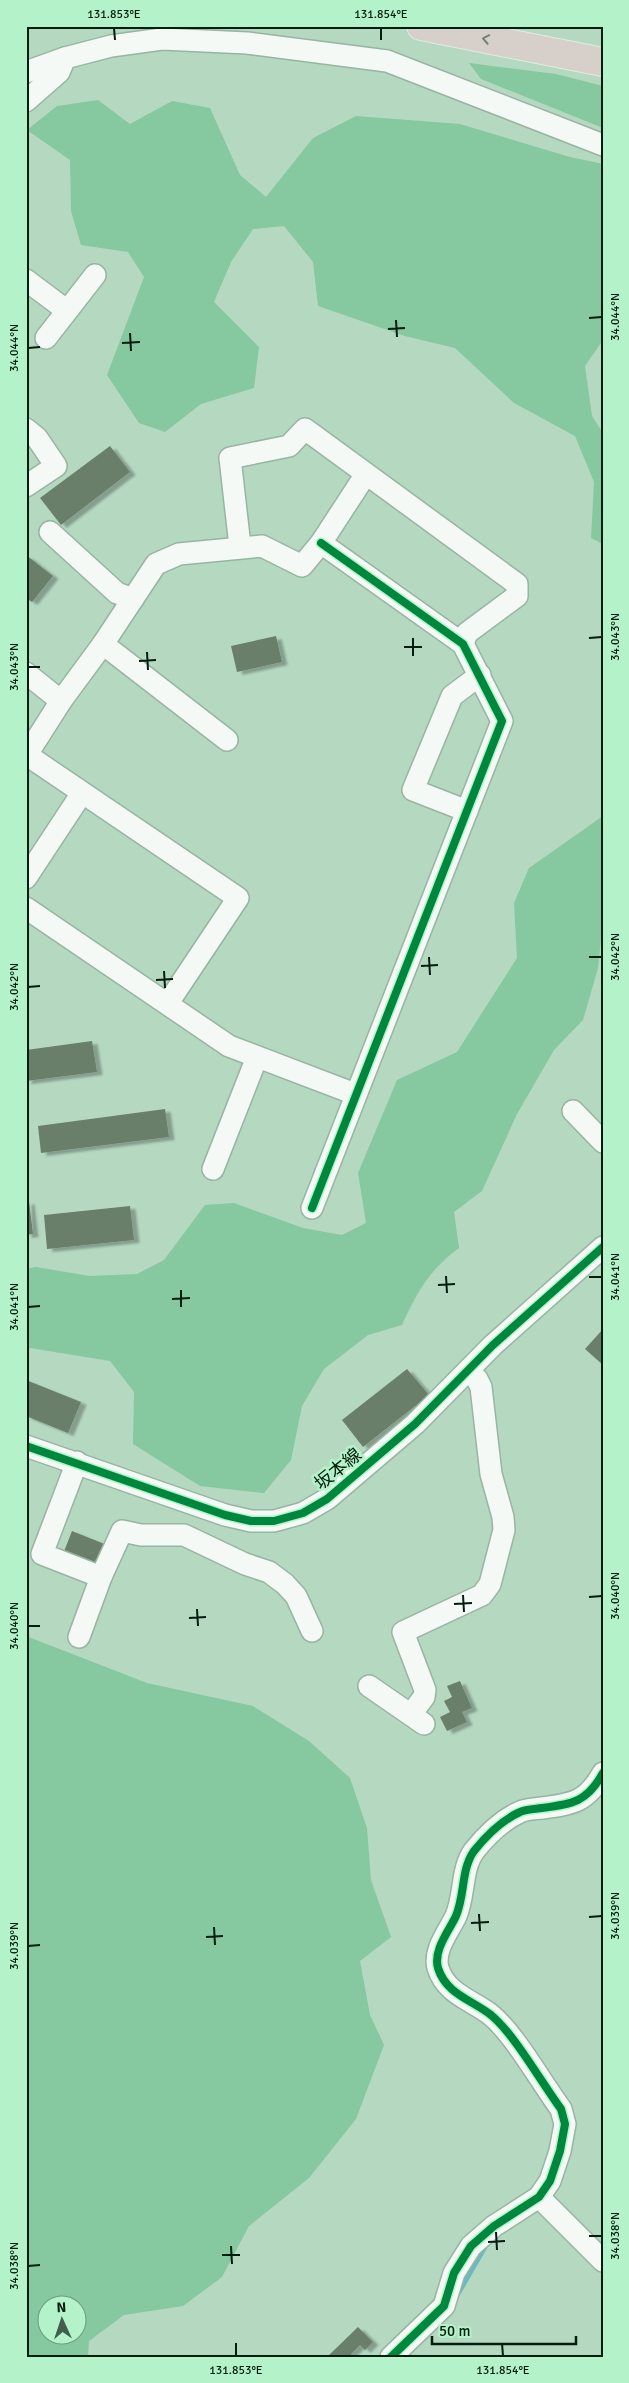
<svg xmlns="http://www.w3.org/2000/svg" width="629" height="2383" viewBox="0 0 629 2383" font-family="Signika,'Noto Sans JP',sans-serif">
  <defs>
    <filter id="shadow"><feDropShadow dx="5.5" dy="3" stdDeviation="1" flood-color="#0004"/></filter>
  </defs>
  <rect width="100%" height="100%" fill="#b5d8c1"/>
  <g fill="#86c89f" fill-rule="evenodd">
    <path d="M 469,63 L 556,74 L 603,86 L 603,128 L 481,79 Z"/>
    <path d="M 98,100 L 130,124 L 172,101 L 210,108 L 240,175 L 266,197 L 313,138 L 356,116 L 460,124 L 570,157 L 603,164 L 603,340 L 585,366 L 592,416 L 603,433 L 603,544 L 591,538 L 594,482 L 575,436 L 514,403 L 455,348 L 405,336 L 318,306 L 313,262 L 284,226 L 253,229 L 231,262 L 214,302 L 259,347 L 254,388 L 201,404 L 165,432 L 139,423 L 107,375 L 144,277 L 128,252 L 81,245 L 71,211 L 70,160 L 27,130 L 57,106 Z"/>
    <path d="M 603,816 L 603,920 L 598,968 L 583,1020 L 554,1050 L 517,1114 L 482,1191 L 454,1212 L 459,1248 C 430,1269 417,1292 402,1325 L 368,1335 L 324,1369 L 302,1406 L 291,1460 L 264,1493 L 200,1486 L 133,1444 L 134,1392 L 110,1361 L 30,1348 L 26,1351 L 26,1269 L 36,1267 L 90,1276 L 137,1274 L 164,1260 L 205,1205 L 234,1203 L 303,1228 L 342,1235 L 366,1223 L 358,1173 L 397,1080 L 457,1052 L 517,958 L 514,903 L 529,868 Z"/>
    <path d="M 26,1636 L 147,1683 L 253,1706 L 309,1741 L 350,1778 L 367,1828 L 371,1880 L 391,1937 L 360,1961 L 370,2015 L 384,2045 L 356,2119 L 309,2178 L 249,2226 L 222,2277 L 183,2306 L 124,2315 L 89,2341 L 88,2357 L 26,2357 ZM 48,2306 L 78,2306 L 78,2336 L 48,2336 Z"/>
  </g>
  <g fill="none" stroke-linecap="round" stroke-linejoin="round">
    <path stroke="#6db9c1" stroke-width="5.5" d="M 457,2295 L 487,2243"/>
  </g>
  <g fill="#697f6a" filter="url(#shadow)">
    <path d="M 110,446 L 130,472 L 61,525 L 40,498 Z"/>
    <path d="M 26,555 L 53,576 L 32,602 L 26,598 Z"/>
    <path d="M 276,636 L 282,662 L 237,672 L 231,646 Z"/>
    <path d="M 92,1041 L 97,1072 L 26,1081 L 26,1050 Z"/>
    <path d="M 165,1109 L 169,1137 L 41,1153 L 38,1126 Z"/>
    <path d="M 29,1201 L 33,1234 L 26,1235 L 26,1202 Z"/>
    <path d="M 130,1206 L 134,1240 L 47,1249 L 44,1215 Z"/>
    <path d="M 603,1329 L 603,1365 L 585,1349 Z"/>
    <path d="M 407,1369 L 429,1395 L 363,1447 L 342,1420 Z"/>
    <path d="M 26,1380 L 81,1402 L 68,1433 L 26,1416 Z"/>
    <path d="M 72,1531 L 107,1545 L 97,1568 L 63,1554 Z"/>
    <path d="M 460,1681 L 472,1708 L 462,1712 L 467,1722 L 447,1731 L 440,1717 L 450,1712 L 444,1701 L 452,1697 L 447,1686 Z"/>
    <path d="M 358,2327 L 373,2342 L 365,2350 L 360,2345 L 351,2354 L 354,2357 L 327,2357 Z"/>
  </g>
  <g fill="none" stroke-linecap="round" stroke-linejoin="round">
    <defs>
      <g id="street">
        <path d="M 26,72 L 65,58 L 111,46 L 162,39 L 247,43 L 387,61 L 603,145"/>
        <path d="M 26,101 L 59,72 L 65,58"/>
        <path d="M 26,280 L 66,310"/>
        <path d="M 46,338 L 95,275"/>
        <path d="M 26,429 L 37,438 L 56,466 L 26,486"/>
        <path d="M 50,532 L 117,593 L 133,599"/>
        <path d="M 240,546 L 230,458 L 289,446 L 305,429 L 517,584 L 517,596 L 467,633 L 463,644"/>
        <path d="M 103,644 L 227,740"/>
        <path d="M 26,673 L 61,701"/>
        <path d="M 27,755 L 238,898 L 168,1003"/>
        <path d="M 26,756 L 61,701 L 103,644 L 156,564 L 179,554 L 262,546 L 302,566 L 321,543 L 366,474"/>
        <path d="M 467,811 L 413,790 L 452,696 L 480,675"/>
        <path d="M 26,878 L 82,793"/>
        <path d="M 26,908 L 229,1046 L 355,1094"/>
        <path d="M 573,1111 L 603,1142"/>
        <path d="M 213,1169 L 257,1057"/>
        <path d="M 312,1208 L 502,721 L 463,644 L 321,543"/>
        <path d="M 26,1446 L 225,1515 L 251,1521 L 274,1521 L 303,1513 L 327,1499 L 415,1424 L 493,1345 L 603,1247"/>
        <path d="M 77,1462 L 42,1554 L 101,1577"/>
        <path d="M 79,1637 L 101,1577 L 122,1531 L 141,1535 L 184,1535 L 245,1564 L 269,1572 L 285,1584 L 296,1596 L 312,1631"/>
        <path d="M 369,1686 L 424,1724"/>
        <path d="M 411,1714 L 424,1697 L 425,1690 L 403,1632 L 482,1595 L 490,1584 L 504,1530 L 503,1517 L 491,1474 L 481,1387 L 477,1379 L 468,1371"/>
        <path d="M 539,2197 L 603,2261"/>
        <path d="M 391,2357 L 444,2306 L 454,2273 L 471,2246 L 494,2226 L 539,2197 L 550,2181 L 560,2151 L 565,2124 L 561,2109 C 541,2082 515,2035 491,2015 C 472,2000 446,1994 438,1968 C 433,1950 449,1931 456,1916 C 465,1895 461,1869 474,1851 C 486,1836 502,1820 520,1812 C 526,1809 535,1809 542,1808 C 573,1804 587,1802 603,1773"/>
      </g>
      <path id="highway" d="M 421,26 L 603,62"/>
    </defs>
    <use href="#street" stroke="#98b4a2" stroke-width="24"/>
    <use href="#highway" stroke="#deede3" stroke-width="30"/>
    <use href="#street" stroke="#f4f9f6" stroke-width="21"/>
    <use href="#highway" stroke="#d7d0ca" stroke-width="28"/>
    <defs>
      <g id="cycleway">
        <path d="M 312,1208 L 502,721 L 463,644 L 321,543"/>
        <path d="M 26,1446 L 225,1515 L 251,1521 L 274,1521 L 303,1513 L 327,1499 L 415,1424 L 493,1345 L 603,1247"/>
        <path d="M 391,2357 L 444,2306 L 454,2273 L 471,2246 L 494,2226 L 539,2197 L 550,2181 L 560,2151 L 565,2124 L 561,2109 C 541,2082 515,2035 491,2015 C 472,2000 446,1994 438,1968 C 433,1950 449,1931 456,1916 C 465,1895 461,1869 474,1851 C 486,1836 502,1820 520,1812 C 526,1809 535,1809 542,1808 C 573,1804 587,1802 603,1773"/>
      </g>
    </defs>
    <use href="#cycleway" stroke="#b4f3c9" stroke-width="11"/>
    <use href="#cycleway" stroke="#00873e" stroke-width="8"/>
  </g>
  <defs><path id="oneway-chevron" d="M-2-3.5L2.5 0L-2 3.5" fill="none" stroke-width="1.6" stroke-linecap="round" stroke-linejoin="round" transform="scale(1.25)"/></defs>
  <use stroke="#787f76" href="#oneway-chevron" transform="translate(486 39) rotate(-169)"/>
  <path fill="none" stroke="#051d0f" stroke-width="2" d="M 114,28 L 115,40M 381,28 L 381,40M 589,318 L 602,317M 396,320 L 397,337M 388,329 L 405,328M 130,333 L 131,351M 122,343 L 140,342M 28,348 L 40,347M 413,638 L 413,656M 589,638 L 602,637M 404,647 L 422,647M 147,652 L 148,670M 139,661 L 156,660M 28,667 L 40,667M 429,957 L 430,975M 589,957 L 602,957M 421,966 L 438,965M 164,971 L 165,988M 156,980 L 173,979M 28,987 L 40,986M 446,1276 L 447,1293M 589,1277 L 602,1277M 438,1285 L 455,1284M 181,1290 L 181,1307M 172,1299 L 190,1298M 28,1307 L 40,1306M 463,1595 L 464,1612M 589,1597 L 602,1596M 454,1604 L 472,1603M 197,1609 L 198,1626M 189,1618 L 206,1617M 28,1626 L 40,1626M 479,1914 L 480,1931M 589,1917 L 602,1916M 471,1923 L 489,1922M 214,1927 L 215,1945M 206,1937 L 223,1936M 28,1946 L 40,1945M 496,2232 L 497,2250M 589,2236 L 602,2236M 488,2242 L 505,2241M 231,2246 L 232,2264M 222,2255 L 240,2255M 28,2266 L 40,2265M 236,2343 L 236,2356M 502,2343 L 503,2356"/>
  <g text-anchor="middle" stroke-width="5" stroke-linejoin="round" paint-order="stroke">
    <g font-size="18" fill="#051d0f" stroke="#b4f3c9">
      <text transform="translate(338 1469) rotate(-39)" y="6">坂本線</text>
    </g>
  </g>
  <rect width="629" height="2383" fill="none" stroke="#b4f3c9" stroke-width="55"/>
  <g transform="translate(62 2320) rotate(357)"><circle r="24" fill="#b4f3c9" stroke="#6e9d7f"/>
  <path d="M0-4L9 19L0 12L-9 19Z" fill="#435e4d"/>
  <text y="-8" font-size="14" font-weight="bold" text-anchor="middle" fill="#051d0f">N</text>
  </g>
  <path d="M432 2336v8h144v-8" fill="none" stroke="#051d0f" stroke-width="2.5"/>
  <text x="439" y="2336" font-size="15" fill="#051d0f" stroke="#b4f3c9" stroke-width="4" paint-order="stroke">50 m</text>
  <rect x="28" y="28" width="574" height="2328" fill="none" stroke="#051d0f" stroke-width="2"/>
  <g font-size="12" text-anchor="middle" fill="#051d0f">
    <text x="114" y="18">131.853°E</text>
    <text x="381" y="18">131.854°E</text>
    <text transform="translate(615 317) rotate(-90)" y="4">34.044°N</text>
    <text transform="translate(14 348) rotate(-90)" y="4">34.044°N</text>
    <text transform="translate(615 637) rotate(-90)" y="4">34.043°N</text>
    <text transform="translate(14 667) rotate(-90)" y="4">34.043°N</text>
    <text transform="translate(615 957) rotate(-90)" y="4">34.042°N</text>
    <text transform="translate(14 987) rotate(-90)" y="4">34.042°N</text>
    <text transform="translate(615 1277) rotate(-90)" y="4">34.041°N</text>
    <text transform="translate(14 1307) rotate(-90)" y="4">34.041°N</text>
    <text transform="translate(615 1596) rotate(-90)" y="4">34.040°N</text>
    <text transform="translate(14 1626) rotate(-90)" y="4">34.040°N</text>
    <text transform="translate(615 1916) rotate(-90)" y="4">34.039°N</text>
    <text transform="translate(14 1946) rotate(-90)" y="4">34.039°N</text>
    <text transform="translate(615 2236) rotate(-90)" y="4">34.038°N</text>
    <text transform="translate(14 2266) rotate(-90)" y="4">34.038°N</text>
    <text x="236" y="2374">131.853°E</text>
    <text x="503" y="2374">131.854°E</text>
  </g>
</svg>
